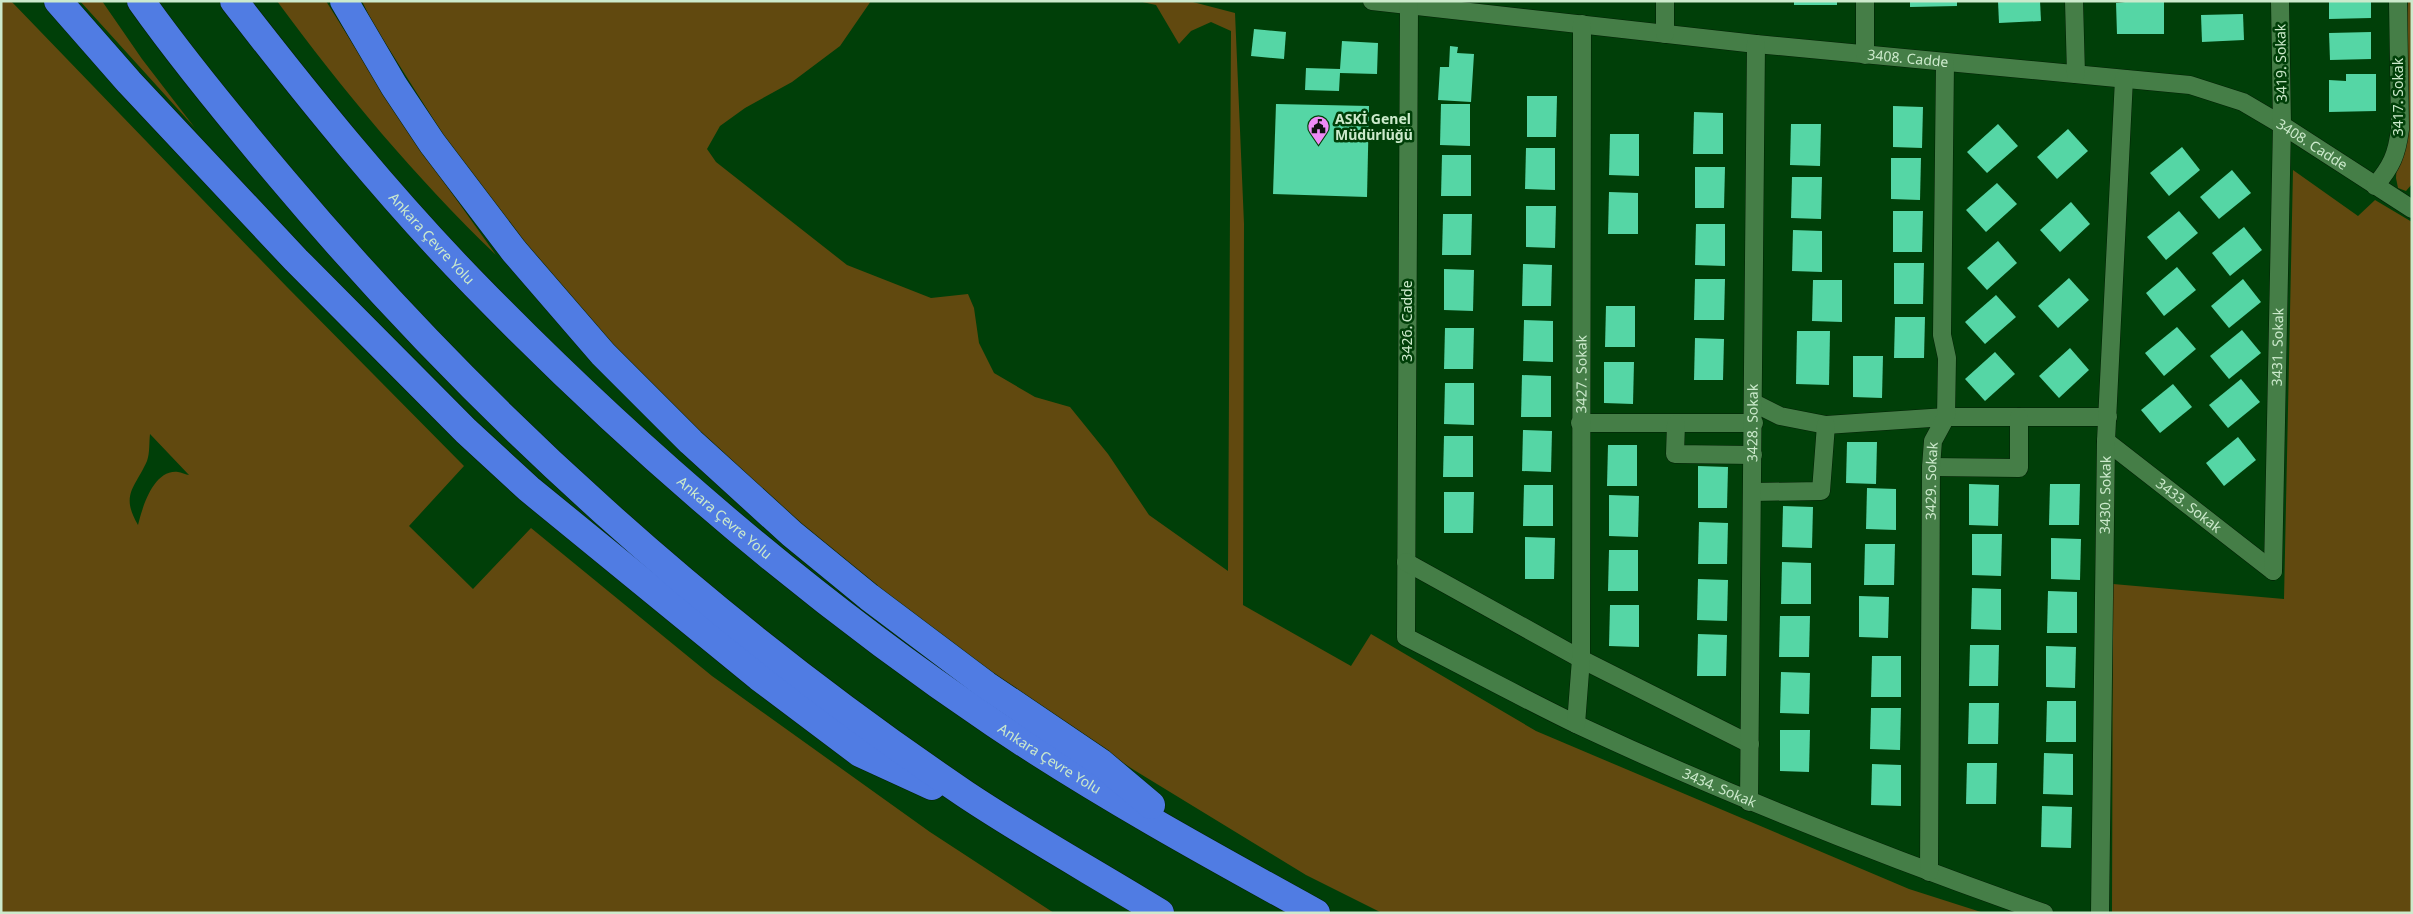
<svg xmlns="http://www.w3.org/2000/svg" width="2413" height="914" viewBox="0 0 2413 914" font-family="'Noto Sans',sans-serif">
  <rect width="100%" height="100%" fill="#003f08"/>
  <g fill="#61490f" fill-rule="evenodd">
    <path d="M 1,1 L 11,1 L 287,287 L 464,466 L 409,526 L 473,589 L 531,528 L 712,676 L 930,832 L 1054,913 L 1,913 ZM 150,434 L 189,475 C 186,475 181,472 178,472 C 153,469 142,509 138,525 C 120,494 135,488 147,461 C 150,453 149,442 150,434 Z"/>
    <path d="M 80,1 L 102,1 L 142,59 L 195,128 Z"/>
    <path d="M 277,1 L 326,1 L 404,126 L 496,255 C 416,178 343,91 277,1 Z"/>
    <path d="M 362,1 L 871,1 L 840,46 L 792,82 L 745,108 L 720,126 L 707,149 L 716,162 L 847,265 L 931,298 L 968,294 L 974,308 L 979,343 L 994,373 L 1035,397 L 1070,407 L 1108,454 L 1149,515 L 1228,571 L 1231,31 L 1211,22 L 1191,31 L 1179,44 L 1156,5 L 1138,1 L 1189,1 L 1235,13 L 1244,224 L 1243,605 L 1351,666 L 1371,634 L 1536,731 L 1909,889 L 1984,913 L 1382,913 L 1306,875 L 1134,770 L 1061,722 L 959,653 L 781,511 L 589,326 L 466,171 L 372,22 Z"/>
    <path d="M 2408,1 L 2412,1 L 2412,184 L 2406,191 L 2398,188 L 2396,178 Z"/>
    <path d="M 2293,170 L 2358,216 L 2375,200 L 2412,222 L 2412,913 L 2112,913 L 2113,584 L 2284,599 Z"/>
  </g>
  <g fill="#55d6a5">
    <rect x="1794" y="1" width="43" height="4"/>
    <path d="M 1910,1 L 1957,1 L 1957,6 L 1910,7 Z"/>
    <path d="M 1998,1 L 2040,1 L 2041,21 L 1999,23 Z"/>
    <path d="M 2134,1 L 2164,1 L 2164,34 L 2117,34 L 2116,3 Z"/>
    <path d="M 2329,1 L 2371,1 L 2371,18 L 2329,19 Z"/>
    <path d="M 2243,14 L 2244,40 L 2202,42 L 2201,15 Z"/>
    <path d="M 1254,29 L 1286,32 L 1284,59 L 1251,56 Z"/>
    <path d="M 2371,32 L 2371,59 L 2330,60 L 2329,33 Z"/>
    <path d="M 1342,41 L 1378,43 L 1377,74 L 1340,73 L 1339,91 L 1305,90 L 1306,68 L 1340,69 Z"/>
    <path d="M 1450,46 L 1458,47 L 1457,53 L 1474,54 L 1471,102 L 1438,100 L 1440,67 L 1449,67 Z"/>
    <path d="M 2346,74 L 2376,74 L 2376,111 L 2329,112 L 2329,80 L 2346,81 Z"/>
    <path d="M 1527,96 L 1557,96 L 1556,137 L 1527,137 Z"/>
    <path d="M 1276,104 L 1369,106 L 1367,197 L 1273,194 Z"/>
    <path d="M 1441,104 L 1470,104 L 1470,146 L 1440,145 Z"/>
    <path d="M 1893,106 L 1923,107 L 1922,148 L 1893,147 Z"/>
    <path d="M 1694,112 L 1723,113 L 1723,154 L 1693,154 Z"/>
    <path d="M 1791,124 L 1821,124 L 1820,166 L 1790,165 Z"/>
    <path d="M 1998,124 L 2018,146 L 1987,173 L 1967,152 Z"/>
    <path d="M 2068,129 L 2088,151 L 2057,179 L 2037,157 Z"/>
    <path d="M 1610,134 L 1639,134 L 1639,176 L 1609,175 Z"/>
    <path d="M 2182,147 L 2200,170 L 2169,196 L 2150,173 Z"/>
    <path d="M 1526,148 L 1555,148 L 1555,190 L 1525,189 Z"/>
    <path d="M 1442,155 L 1471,155 L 1471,196 L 1441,196 Z"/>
    <path d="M 1891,158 L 1921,158 L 1920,200 L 1891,199 Z"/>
    <path d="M 1695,167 L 1725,167 L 1724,208 L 1695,208 Z"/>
    <path d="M 2232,170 L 2251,193 L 2219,219 L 2200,197 Z"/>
    <path d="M 1792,177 L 1822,177 L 1821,219 L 1791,218 Z"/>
    <path d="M 1997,183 L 2017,204 L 1986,232 L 1966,210 Z"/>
    <path d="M 1609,192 L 1638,193 L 1638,234 L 1608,234 Z"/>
    <path d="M 2071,202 L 2090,224 L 2060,252 L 2040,230 Z"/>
    <path d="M 1526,206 L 1556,206 L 1555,248 L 1526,247 Z"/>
    <path d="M 1893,211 L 1923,211 L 1922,252 L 1893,252 Z"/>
    <path d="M 2179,211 L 2198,233 L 2166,260 L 2147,237 Z"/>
    <path d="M 1443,214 L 1472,214 L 1471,255 L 1442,255 Z"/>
    <path d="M 1696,224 L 1725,224 L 1725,266 L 1695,265 Z"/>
    <path d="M 2244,227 L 2262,250 L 2230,276 L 2212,253 Z"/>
    <path d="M 1793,230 L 1822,231 L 1822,272 L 1792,271 Z"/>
    <path d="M 1998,241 L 2017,263 L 1987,290 L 1967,268 Z"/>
    <path d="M 1894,263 L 1924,263 L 1923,304 L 1894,304 Z"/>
    <path d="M 1523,264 L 1552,265 L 1551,306 L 1522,306 Z"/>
    <path d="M 2177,267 L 2196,290 L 2164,316 L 2146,293 Z"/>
    <path d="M 1444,269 L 1474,270 L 1473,311 L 1444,310 Z"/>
    <path d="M 2069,278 L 2089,300 L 2058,328 L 2038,306 Z"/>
    <path d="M 1695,279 L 1725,279 L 1724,320 L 1694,320 Z"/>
    <path d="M 2243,279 L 2261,302 L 2229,328 L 2211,306 Z"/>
    <path d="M 1813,280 L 1842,280 L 1842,322 L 1812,321 Z"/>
    <path d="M 1996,295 L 2016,317 L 1985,344 L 1965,322 Z"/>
    <path d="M 1606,306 L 1635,306 L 1635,347 L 1605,347 Z"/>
    <path d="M 1895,317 L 1925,317 L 1924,358 L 1894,358 Z"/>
    <path d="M 1524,320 L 1553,321 L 1553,362 L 1523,361 Z"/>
    <path d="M 2177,327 L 2196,349 L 2164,376 L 2145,353 Z"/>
    <path d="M 1445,328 L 1474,328 L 1473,369 L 1444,369 Z"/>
    <path d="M 2242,330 L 2261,353 L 2229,379 L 2210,356 Z"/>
    <path d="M 1797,331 L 1830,331 L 1829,385 L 1796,384 Z"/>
    <path d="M 1695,338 L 1724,339 L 1723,380 L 1694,380 Z"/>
    <path d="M 2070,348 L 2089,370 L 2059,398 L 2039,376 Z"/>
    <path d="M 1995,352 L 2015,374 L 1985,401 L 1965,379 Z"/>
    <path d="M 1853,356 L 1883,356 L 1882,398 L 1853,397 Z"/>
    <path d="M 1604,362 L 1634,362 L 1633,404 L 1604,403 Z"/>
    <path d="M 1522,375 L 1551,376 L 1551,417 L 1521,417 Z"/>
    <path d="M 2241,379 L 2260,402 L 2228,428 L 2209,405 Z"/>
    <path d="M 1445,383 L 1474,383 L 1474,425 L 1444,424 Z"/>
    <path d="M 2173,384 L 2192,407 L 2160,433 L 2141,410 Z"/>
    <path d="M 1523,430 L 1552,431 L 1551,472 L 1522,471 Z"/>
    <path d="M 1444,436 L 1473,436 L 1473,477 L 1443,477 Z"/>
    <path d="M 2238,437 L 2256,460 L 2224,486 L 2206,463 Z"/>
    <path d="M 1847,442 L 1877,442 L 1876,484 L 1846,483 Z"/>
    <path d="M 1608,445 L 1637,445 L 1637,486 L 1607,486 Z"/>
    <path d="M 1698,466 L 1728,467 L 1727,508 L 1698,508 Z"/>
    <path d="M 1969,484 L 1999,485 L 1998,526 L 1969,525 Z"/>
    <path d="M 2050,484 L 2080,484 L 2079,525 L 2049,525 Z"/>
    <path d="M 1524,485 L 1553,485 L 1553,526 L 1523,526 Z"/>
    <path d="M 1867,488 L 1896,489 L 1896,530 L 1866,529 Z"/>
    <path d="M 1444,492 L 1474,492 L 1473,533 L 1444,533 Z"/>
    <path d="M 1609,495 L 1639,496 L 1638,537 L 1609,536 Z"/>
    <path d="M 1783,506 L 1813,507 L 1812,548 L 1782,547 Z"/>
    <path d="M 1699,522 L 1728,523 L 1727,564 L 1698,564 Z"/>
    <path d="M 1972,534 L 2002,534 L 2001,576 L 1972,575 Z"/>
    <path d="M 1525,537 L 1555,538 L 1554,579 L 1525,579 Z"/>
    <path d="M 2051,538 L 2081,539 L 2080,580 L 2051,579 Z"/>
    <path d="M 1865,544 L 1895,544 L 1894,585 L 1864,585 Z"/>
    <path d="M 1609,550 L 1638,550 L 1638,591 L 1608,591 Z"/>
    <path d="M 1782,562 L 1811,563 L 1811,604 L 1781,604 Z"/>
    <path d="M 1698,579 L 1728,580 L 1727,621 L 1697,620 Z"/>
    <path d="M 1972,588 L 2001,589 L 2001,630 L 1971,629 Z"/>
    <path d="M 2048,591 L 2077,592 L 2077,633 L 2047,633 Z"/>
    <path d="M 1859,596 L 1889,597 L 1888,638 L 1859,637 Z"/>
    <path d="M 1610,605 L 1639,605 L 1639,647 L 1609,646 Z"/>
    <path d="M 1780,616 L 1810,616 L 1809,657 L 1779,657 Z"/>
    <path d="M 1698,634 L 1727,635 L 1726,676 L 1697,676 Z"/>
    <path d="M 1970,645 L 1999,645 L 1998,686 L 1969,686 Z"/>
    <path d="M 2046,646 L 2076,647 L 2075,688 L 2046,687 Z"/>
    <path d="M 1872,656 L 1901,656 L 1901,697 L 1871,697 Z"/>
    <path d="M 1781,672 L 1810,673 L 1809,714 L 1780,713 Z"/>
    <path d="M 2047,701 L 2076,701 L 2076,742 L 2046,742 Z"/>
    <path d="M 1969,703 L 1999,703 L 1998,744 L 1968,744 Z"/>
    <path d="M 1871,708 L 1901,708 L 1900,750 L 1870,749 Z"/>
    <path d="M 1780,730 L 1810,730 L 1809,772 L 1780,771 Z"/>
    <path d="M 2044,753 L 2073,754 L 2073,795 L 2043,794 Z"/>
    <path d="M 1967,763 L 1997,763 L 1996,804 L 1966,804 Z"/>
    <path d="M 1872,764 L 1901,765 L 1901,806 L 1871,805 Z"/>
    <path d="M 2042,806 L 2072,807 L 2071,848 L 2041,847 Z"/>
  </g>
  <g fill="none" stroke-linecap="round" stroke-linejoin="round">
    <defs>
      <g id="minor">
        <path id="s1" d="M 1372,1 L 1756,44 L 2190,85 L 2243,102 L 2282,125 L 2412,209"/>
        <path d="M 1665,1 L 1665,34"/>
        <path d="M 1865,1 L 1865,55"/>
        <path d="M 2074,1 L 2076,74"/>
        <path id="s2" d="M 1409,5 L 1406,637 C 1463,666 1520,697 1578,725 C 1730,796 1885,857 2044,913"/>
        <path d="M 2375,186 C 2391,167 2397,155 2400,129 L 2398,1"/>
        <path d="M 1754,403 L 1780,416 L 1826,425 L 1946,417 L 2108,417"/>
        <path d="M 1580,423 L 1754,423"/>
        <path d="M 1676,424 L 1675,454 L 1753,455"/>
        <path id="s3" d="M 2106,441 L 2273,571"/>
        <path d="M 1931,467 L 2019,468 L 2019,417"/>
        <path d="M 1753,492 L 1821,491 L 1826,425"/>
        <path d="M 1406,562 L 1581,659 L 1750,744"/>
        <path id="s4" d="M 2273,571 L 2282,125 L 2280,1"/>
        <path id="s5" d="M 1576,724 L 1581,659 L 1582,24"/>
        <path id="s6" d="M 1749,802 L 1756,44"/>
        <path id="s7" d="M 1929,872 L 1931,467 L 1933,441 L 1946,417 L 1947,358 L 1942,335 L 1945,63"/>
        <path id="s8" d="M 2100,913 L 2106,441 L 2124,79"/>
      </g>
      <g id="motorway">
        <path d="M 58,1 L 129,82 L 296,260 L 466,431 L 529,489 L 759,677 L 860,753 L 932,786"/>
        <path d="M 141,1 C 185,63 234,122 283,180 C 480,414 711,622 965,794 C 1028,836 1095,873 1160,913"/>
        <path id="s9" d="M 234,1 C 310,99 389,197 475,285 C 633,447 807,597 995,724 C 1098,793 1207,853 1316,913"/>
        <path d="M 344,1 L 394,86 L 432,143 L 514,251 L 603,354 L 691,442 L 792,534 L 869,597 L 986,685 L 1100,762 L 1151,805"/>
      </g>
    </defs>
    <use href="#minor" stroke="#032106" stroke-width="19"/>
    <use href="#motorway" stroke="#032106" stroke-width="29"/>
    <use href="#minor" stroke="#457e47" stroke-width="18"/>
    <use href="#motorway" stroke="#507ce3" stroke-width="28"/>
  </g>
  <defs>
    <symbol id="civic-pin" viewBox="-11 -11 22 30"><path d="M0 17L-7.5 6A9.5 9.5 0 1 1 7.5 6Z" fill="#ef8bf6" stroke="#003f08"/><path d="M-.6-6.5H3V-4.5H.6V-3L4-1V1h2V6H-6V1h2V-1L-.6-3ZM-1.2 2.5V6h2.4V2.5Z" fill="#111"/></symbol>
  </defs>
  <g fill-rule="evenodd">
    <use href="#civic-pin" x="1306" y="114" width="25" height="34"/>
  </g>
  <g text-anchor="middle" stroke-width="5" stroke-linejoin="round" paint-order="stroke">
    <g font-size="14" fill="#cceacc" stroke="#003f08">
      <text dy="5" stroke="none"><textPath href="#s1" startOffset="539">3408. Cadde</textPath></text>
      <text transform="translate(2281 63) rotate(-91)" y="5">3419. Sokak</text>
      <text transform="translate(2398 97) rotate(-90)" y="5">3417. Sokak</text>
      <text dy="5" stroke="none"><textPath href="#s1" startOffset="959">3408. Cadde</textPath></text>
      <text dy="5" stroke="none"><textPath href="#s9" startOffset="309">Ankara Çevre Yolu</textPath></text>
      <text transform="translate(1407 321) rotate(-90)" y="5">3426. Cadde</text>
      <text dy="5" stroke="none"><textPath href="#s4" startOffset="224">3431. Sokak</textPath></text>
      <text dy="5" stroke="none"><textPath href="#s5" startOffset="350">3427. Sokak</textPath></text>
      <text dy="5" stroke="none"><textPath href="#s6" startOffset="379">3428. Sokak</textPath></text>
      <text dy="5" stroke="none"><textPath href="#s7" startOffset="391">3429. Sokak</textPath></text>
      <text dy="5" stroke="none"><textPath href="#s8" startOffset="418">3430. Sokak</textPath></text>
      <text dy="5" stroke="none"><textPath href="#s3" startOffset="105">3433. Sokak</textPath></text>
      <text dy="5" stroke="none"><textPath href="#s9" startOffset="714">Ankara Çevre Yolu</textPath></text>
      <text dy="5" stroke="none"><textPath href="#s9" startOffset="1119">Ankara Çevre Yolu</textPath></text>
      <text dy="5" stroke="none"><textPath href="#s2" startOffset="980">3434. Sokak</textPath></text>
    </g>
    <g font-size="14" font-weight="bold" fill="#cceacc" stroke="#003f08" text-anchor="start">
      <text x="1335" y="124">ASKİ Genel<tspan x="1335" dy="16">Müdürlüğü</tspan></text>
    </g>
  </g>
  <rect width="2413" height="914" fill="none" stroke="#cceacc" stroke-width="5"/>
</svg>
